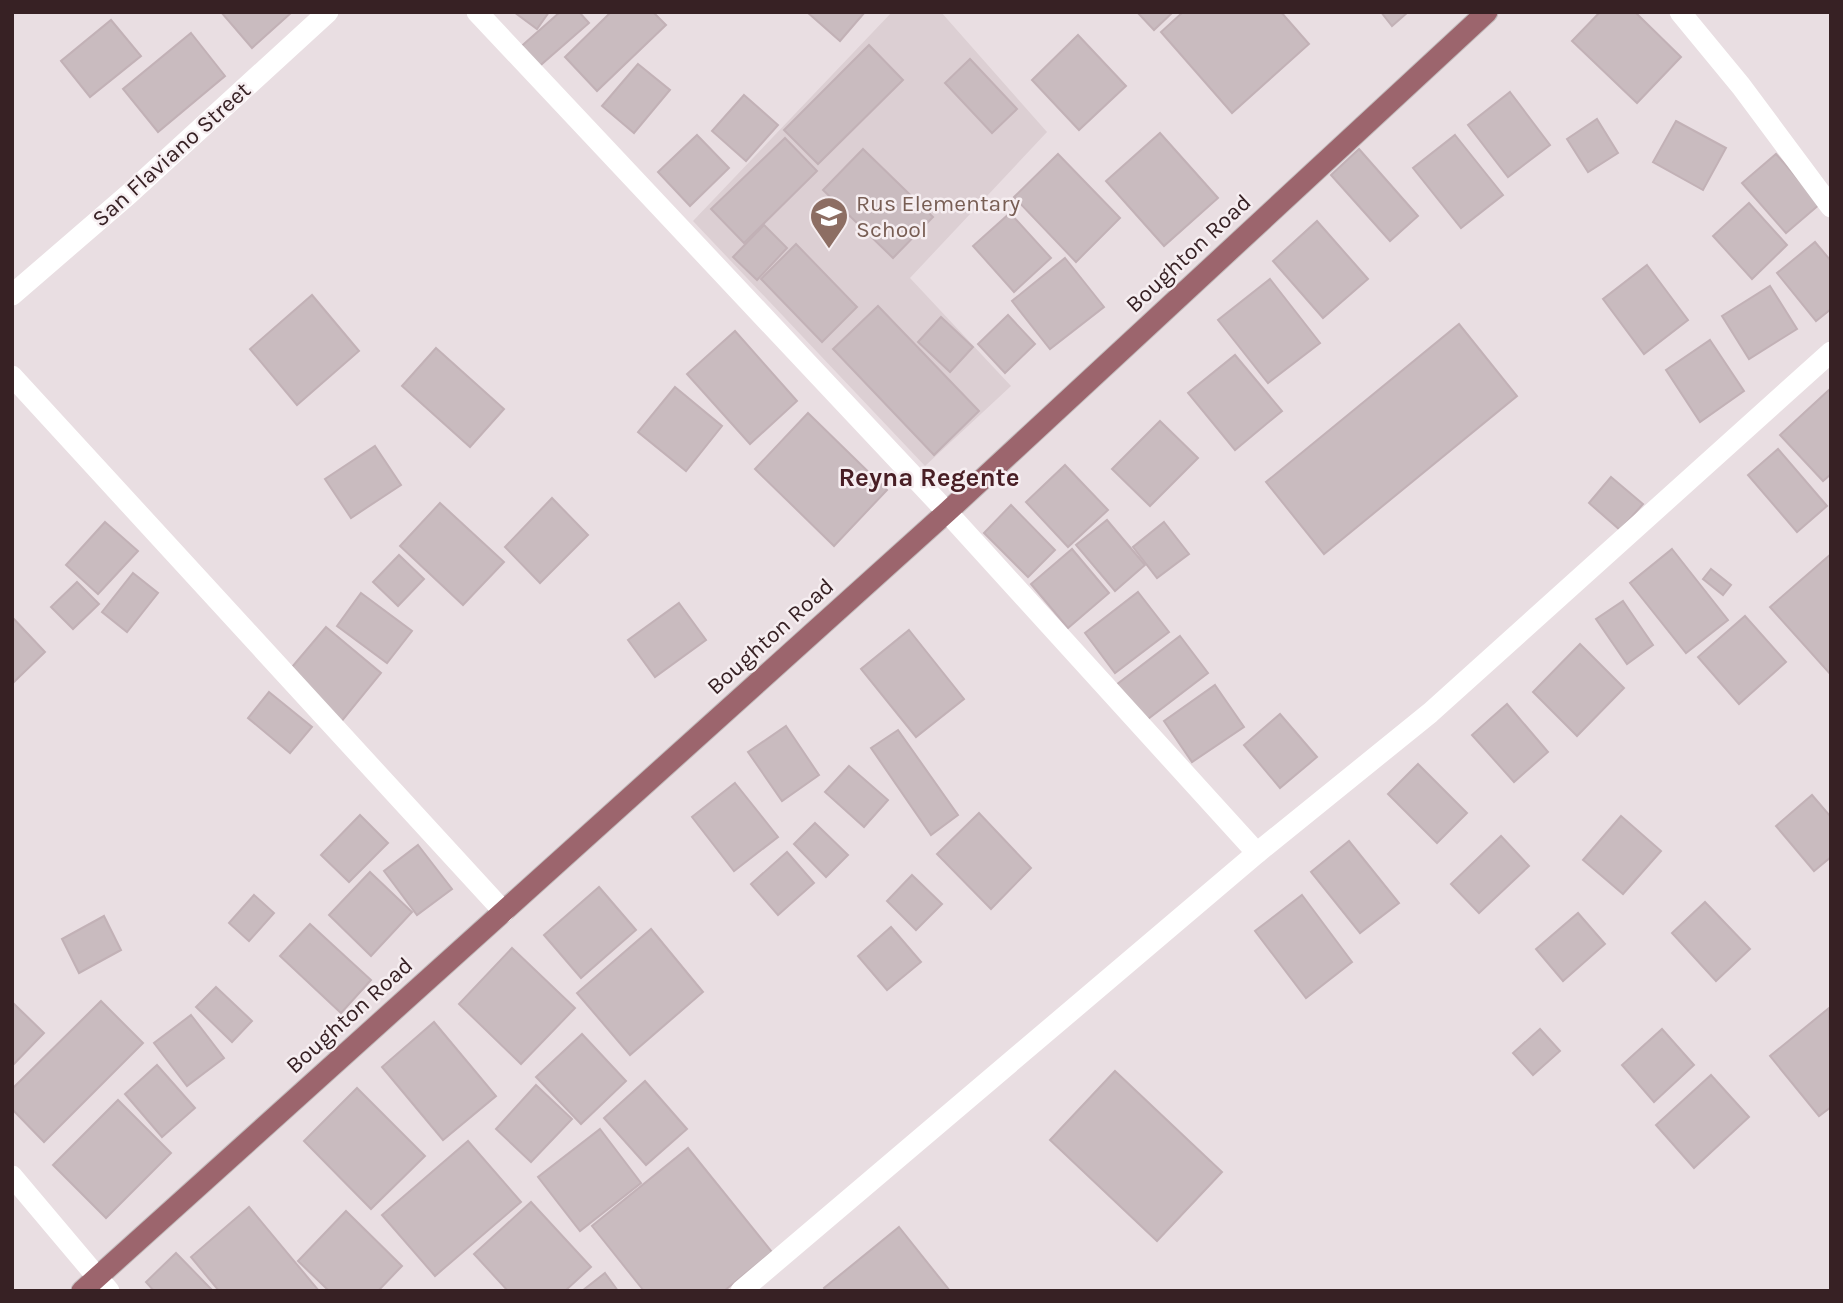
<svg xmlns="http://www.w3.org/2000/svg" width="1843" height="1303" viewBox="0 0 1843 1303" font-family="Karla,sans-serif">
  <rect width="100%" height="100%" fill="#e9dee2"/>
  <path fill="#dccfd3" d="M 892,12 L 941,12 L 1047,132 L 910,278 L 1011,386 L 925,466 L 693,221 Z"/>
  <g fill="#c9bbbf" stroke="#c2b1b6" stroke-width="2">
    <path d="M 221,12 L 292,12 L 252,48 Z"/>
    <path d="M 514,12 L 549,12 L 537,29 Z"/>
    <path d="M 560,12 L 579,12 L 589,23 L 535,70 L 517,50 Z"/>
    <path d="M 611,12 L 653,12 L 666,25 L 597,91 L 565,57 Z"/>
    <path d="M 807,12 L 865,12 L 840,41 Z"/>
    <path d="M 1137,12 L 1173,12 L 1154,30 Z"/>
    <path d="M 1183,12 L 1281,12 L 1309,44 L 1232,113 L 1161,32 Z"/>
    <path d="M 1381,12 L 1408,12 L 1392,26 Z"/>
    <path d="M 1600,12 L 1635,12 L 1681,57 L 1637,103 L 1572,41 Z"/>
    <path d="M 111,20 L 141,56 L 90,97 L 61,61 Z"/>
    <path d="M 191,33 L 225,76 L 158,132 L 123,89 Z"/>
    <path d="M 1078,35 L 1126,86 L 1079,130 L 1032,80 Z"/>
    <path d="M 869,45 L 903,80 L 818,164 L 784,130 Z"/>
    <path d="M 970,59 L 1017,109 L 992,133 L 945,83 Z"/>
    <path d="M 638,64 L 670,90 L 634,133 L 602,106 Z"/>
    <path d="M 1510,92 L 1550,145 L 1508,177 L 1468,125 Z"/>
    <path d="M 744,95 L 778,125 L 746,161 L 712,131 Z"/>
    <path d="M 1597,119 L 1618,153 L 1588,172 L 1567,139 Z"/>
    <path d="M 1676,121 L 1726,148 L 1703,190 L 1653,162 Z"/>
    <path d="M 1160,133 L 1218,198 L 1164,246 L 1106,181 Z"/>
    <path d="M 697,135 L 729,168 L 690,206 L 658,172 Z"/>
    <path d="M 1455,135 L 1503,195 L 1461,228 L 1413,168 Z"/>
    <path d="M 785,138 L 817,171 L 744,243 L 711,209 Z"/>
    <path d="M 863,149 L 933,217 L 893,258 L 823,190 Z"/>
    <path d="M 1359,149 L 1418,216 L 1390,241 L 1331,175 Z"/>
    <path d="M 1058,154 L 1120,218 L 1076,262 L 1014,197 Z"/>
    <path d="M 1776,154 L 1820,204 L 1786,233 L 1742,183 Z"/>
    <path d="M 1749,203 L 1787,245 L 1752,279 L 1713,236 Z"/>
    <path d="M 1010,213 L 1051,258 L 1014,292 L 973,246 Z"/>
    <path d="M 1317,221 L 1368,279 L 1323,318 L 1273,261 Z"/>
    <path d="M 764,225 L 787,248 L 757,280 L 733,257 Z"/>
    <path d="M 1815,242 L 1831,261 L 1831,309 L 1816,321 L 1777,273 Z"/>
    <path d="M 796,244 L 857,307 L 822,342 L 761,279 Z"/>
    <path d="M 1065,258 L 1104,307 L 1050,349 L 1012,301 Z"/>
    <path d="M 1647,265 L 1688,320 L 1644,354 L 1603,299 Z"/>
    <path d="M 1270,279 L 1320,343 L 1268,383 L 1218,320 Z"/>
    <path d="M 1770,286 L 1797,329 L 1749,359 L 1722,316 Z"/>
    <path d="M 312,295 L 359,351 L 297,405 L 250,349 Z"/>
    <path d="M 878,306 L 979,411 L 934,455 L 833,349 Z"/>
    <path d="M 1008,315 L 1035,344 L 1005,373 L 978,344 Z"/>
    <path d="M 941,317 L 973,347 L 950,372 L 918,342 Z"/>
    <path d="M 1459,324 L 1517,396 L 1324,554 L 1266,482 Z"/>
    <path d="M 735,331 L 797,401 L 750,444 L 687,374 Z"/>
    <path d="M 1710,340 L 1744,391 L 1700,422 L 1666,370 Z"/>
    <path d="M 436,348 L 504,409 L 470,447 L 402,386 Z"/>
    <path d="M 1235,355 L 1282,411 L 1235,450 L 1188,393 Z"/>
    <path d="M 675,387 L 722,426 L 686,471 L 638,432 Z"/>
    <path d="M 1831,388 L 1831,474 L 1823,481 L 1780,435 Z"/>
    <path d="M 808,413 L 887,490 L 834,546 L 755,469 Z"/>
    <path d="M 1160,421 L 1198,458 L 1150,506 L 1112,469 Z"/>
    <path d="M 375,446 L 401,485 L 351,518 L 325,479 Z"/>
    <path d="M 1778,449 L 1827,506 L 1797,532 L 1748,475 Z"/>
    <path d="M 1065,465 L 1108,510 L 1068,547 L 1026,502 Z"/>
    <path d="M 1611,477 L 1643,504 L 1620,530 L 1589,503 Z"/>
    <path d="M 552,498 L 588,535 L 540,583 L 505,547 Z"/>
    <path d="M 440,503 L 504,562 L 463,605 L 400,546 Z"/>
    <path d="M 1011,505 L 1055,550 L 1028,577 L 984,533 Z"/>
    <path d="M 1107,520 L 1145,565 L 1115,591 L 1076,545 Z"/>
    <path d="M 105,522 L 138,551 L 98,594 L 66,565 Z"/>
    <path d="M 1164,522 L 1189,554 L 1157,578 L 1133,547 Z"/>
    <path d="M 1072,549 L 1109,593 L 1068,628 L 1031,584 Z"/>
    <path d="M 1672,549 L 1728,620 L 1686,653 L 1630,583 Z"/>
    <path d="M 1831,554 L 1831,675 L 1770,607 Z"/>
    <path d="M 399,555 L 424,579 L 398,606 L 373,582 Z"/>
    <path d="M 1711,569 L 1731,585 L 1723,595 L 1703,579 Z"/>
    <path d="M 133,573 L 158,593 L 127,632 L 102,612 Z"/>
    <path d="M 77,582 L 99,604 L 73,629 L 51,607 Z"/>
    <path d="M 1138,592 L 1169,632 L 1115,673 L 1085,633 Z"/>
    <path d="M 361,593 L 412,631 L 387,663 L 337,626 Z"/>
    <path d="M 1623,601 L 1653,645 L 1627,664 L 1596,619 Z"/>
    <path d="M 679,603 L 706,640 L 655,677 L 628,640 Z"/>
    <path d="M 1745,616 L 1786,662 L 1739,704 L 1698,657 Z"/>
    <path d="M 12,617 L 45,652 L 12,684 Z"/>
    <path d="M 326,627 L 381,673 L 341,722 L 292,667 Z"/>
    <path d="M 909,630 L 964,699 L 916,737 L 861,669 Z"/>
    <path d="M 1180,636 L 1208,673 L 1144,722 L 1116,685 Z"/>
    <path d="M 1580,644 L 1624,688 L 1577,736 L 1533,692 Z"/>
    <path d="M 1215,685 L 1244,727 L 1192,762 L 1164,721 Z"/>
    <path d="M 269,692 L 312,727 L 290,753 L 248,718 Z"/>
    <path d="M 1507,704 L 1548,752 L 1514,782 L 1472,735 Z"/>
    <path d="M 1280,714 L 1317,757 L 1280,788 L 1244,745 Z"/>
    <path d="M 786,726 L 819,775 L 782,801 L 748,752 Z"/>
    <path d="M 898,730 L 958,815 L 931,835 L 871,748 Z"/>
    <path d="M 1418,764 L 1467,813 L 1437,843 L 1388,794 Z"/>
    <path d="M 849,766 L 888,800 L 864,827 L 825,792 Z"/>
    <path d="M 735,783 L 778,837 L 734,871 L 692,817 Z"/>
    <path d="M 1812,795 L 1831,817 L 1831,857 L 1814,871 L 1776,826 Z"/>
    <path d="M 979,813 L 1031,868 L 991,909 L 937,854 Z"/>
    <path d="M 360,815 L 388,843 L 349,882 L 321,855 Z"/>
    <path d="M 1621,816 L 1661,851 L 1623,894 L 1583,860 Z"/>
    <path d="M 815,823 L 848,855 L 826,877 L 794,844 Z"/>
    <path d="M 1501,836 L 1529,866 L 1479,913 L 1451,884 Z"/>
    <path d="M 1349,841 L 1399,903 L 1360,933 L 1311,872 Z"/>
    <path d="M 418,845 L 452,889 L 417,915 L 384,871 Z"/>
    <path d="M 787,852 L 814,883 L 778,915 L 751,884 Z"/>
    <path d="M 370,872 L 412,912 L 371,956 L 329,915 Z"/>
    <path d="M 912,875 L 942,904 L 916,930 L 887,901 Z"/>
    <path d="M 599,887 L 636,930 L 581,978 L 544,935 Z"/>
    <path d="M 254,895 L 274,913 L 249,941 L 229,923 Z"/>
    <path d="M 1302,895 L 1352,962 L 1306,998 L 1255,931 Z"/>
    <path d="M 1705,902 L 1750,949 L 1716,981 L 1672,933 Z"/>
    <path d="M 1578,913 L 1605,944 L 1563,981 L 1536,949 Z"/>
    <path d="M 104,916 L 121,950 L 79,973 L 62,939 Z"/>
    <path d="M 310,924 L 371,980 L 341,1013 L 280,956 Z"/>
    <path d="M 891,927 L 921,962 L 887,990 L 858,956 Z"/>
    <path d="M 651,929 L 703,992 L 630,1055 L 577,993 Z"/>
    <path d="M 512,948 L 575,1008 L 521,1064 L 459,1004 Z"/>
    <path d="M 216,987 L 252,1021 L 232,1042 L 196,1007 Z"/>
    <path d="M 101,1001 L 143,1043 L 44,1142 L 12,1109 L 12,1089 Z"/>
    <path d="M 12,1002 L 44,1033 L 12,1066 Z"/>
    <path d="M 1829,1008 L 1831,1107 L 1819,1116 L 1770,1056 Z"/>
    <path d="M 191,1015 L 224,1058 L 187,1086 L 154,1043 Z"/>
    <path d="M 434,1022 L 496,1096 L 443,1140 L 382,1067 Z"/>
    <path d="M 1540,1029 L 1560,1051 L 1533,1075 L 1513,1053 Z"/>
    <path d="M 1662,1029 L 1694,1065 L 1654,1102 L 1622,1065 Z"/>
    <path d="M 582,1034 L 626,1081 L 581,1124 L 536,1077 Z"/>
    <path d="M 157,1065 L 195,1108 L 162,1137 L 125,1094 Z"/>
    <path d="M 1115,1071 L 1222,1172 L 1157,1241 L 1050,1140 Z"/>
    <path d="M 1711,1075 L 1749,1117 L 1694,1168 L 1656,1125 Z"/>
    <path d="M 645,1081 L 687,1129 L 646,1165 L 604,1118 Z"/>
    <path d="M 536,1085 L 572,1119 L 531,1162 L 496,1129 Z"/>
    <path d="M 357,1088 L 425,1156 L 371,1209 L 304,1141 Z"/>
    <path d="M 118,1100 L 171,1153 L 106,1218 L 53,1165 Z"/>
    <path d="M 600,1129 L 641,1183 L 580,1231 L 538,1177 Z"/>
    <path d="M 468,1141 L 521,1202 L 435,1276 L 382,1215 Z"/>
    <path d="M 688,1148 L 772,1252 L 724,1291 L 644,1291 L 592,1226 Z"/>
    <path d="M 531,1202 L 591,1267 L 565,1291 L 508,1291 L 474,1254 Z"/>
    <path d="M 249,1207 L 319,1291 L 219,1291 L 191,1257 Z"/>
    <path d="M 346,1211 L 402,1266 L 378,1291 L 329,1291 L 298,1261 Z"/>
    <path d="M 899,1227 L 950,1291 L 826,1291 L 824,1288 Z"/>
    <path d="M 176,1253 L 213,1291 L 154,1291 L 146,1282 Z"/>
    <path d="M 605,1273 L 618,1291 L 582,1291 Z"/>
  </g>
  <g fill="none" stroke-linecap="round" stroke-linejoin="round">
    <defs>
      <path id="major" d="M 82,1291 L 947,512 L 1487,12"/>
    </defs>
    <use href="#major" stroke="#c3bcbd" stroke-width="23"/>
    <g stroke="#fff" stroke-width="21">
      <path d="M 477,12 L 947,512 L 1257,853"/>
      <path d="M 1680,12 L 1741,86 L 1831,207"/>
      <path d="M 12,295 L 129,194 L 328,12"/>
      <path d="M 12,376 L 504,912"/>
      <path d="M 12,1176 L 109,1291"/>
      <path d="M 741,1291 L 1257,853 L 1430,713 L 1831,352"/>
    </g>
    <use href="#major" stroke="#9c656d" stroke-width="21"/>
  </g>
  <defs>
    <symbol id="school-pin" viewBox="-11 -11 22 30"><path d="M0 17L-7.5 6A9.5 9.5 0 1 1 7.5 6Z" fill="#8d6e63" stroke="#f6eef1"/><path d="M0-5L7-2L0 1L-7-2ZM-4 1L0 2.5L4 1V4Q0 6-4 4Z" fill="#fff"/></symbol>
  </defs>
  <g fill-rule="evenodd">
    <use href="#school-pin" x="807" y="194" width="44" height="60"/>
  </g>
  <g text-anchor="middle" stroke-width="5" stroke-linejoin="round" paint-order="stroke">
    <g font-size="23" fill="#372124" stroke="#f6eef1">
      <text transform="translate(171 154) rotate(-42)" y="8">San Flaviano Street</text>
      <text transform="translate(1188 253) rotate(-43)" y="8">Boughton Road</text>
      <text transform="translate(770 636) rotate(-42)" y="8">Boughton Road</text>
      <text transform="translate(349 1015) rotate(-42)" y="8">Boughton Road</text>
    </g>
    <g font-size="23" fill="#785e54" stroke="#f6eef1" text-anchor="start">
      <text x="856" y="211">Rus Elementary<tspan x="856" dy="26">School</tspan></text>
    </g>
    <g font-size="26" font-weight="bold" fill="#481e24" stroke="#f6eef1">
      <text x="929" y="486">Reyna Regente</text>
    </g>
  </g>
  <rect width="1843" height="1303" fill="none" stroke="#372124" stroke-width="28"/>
</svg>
